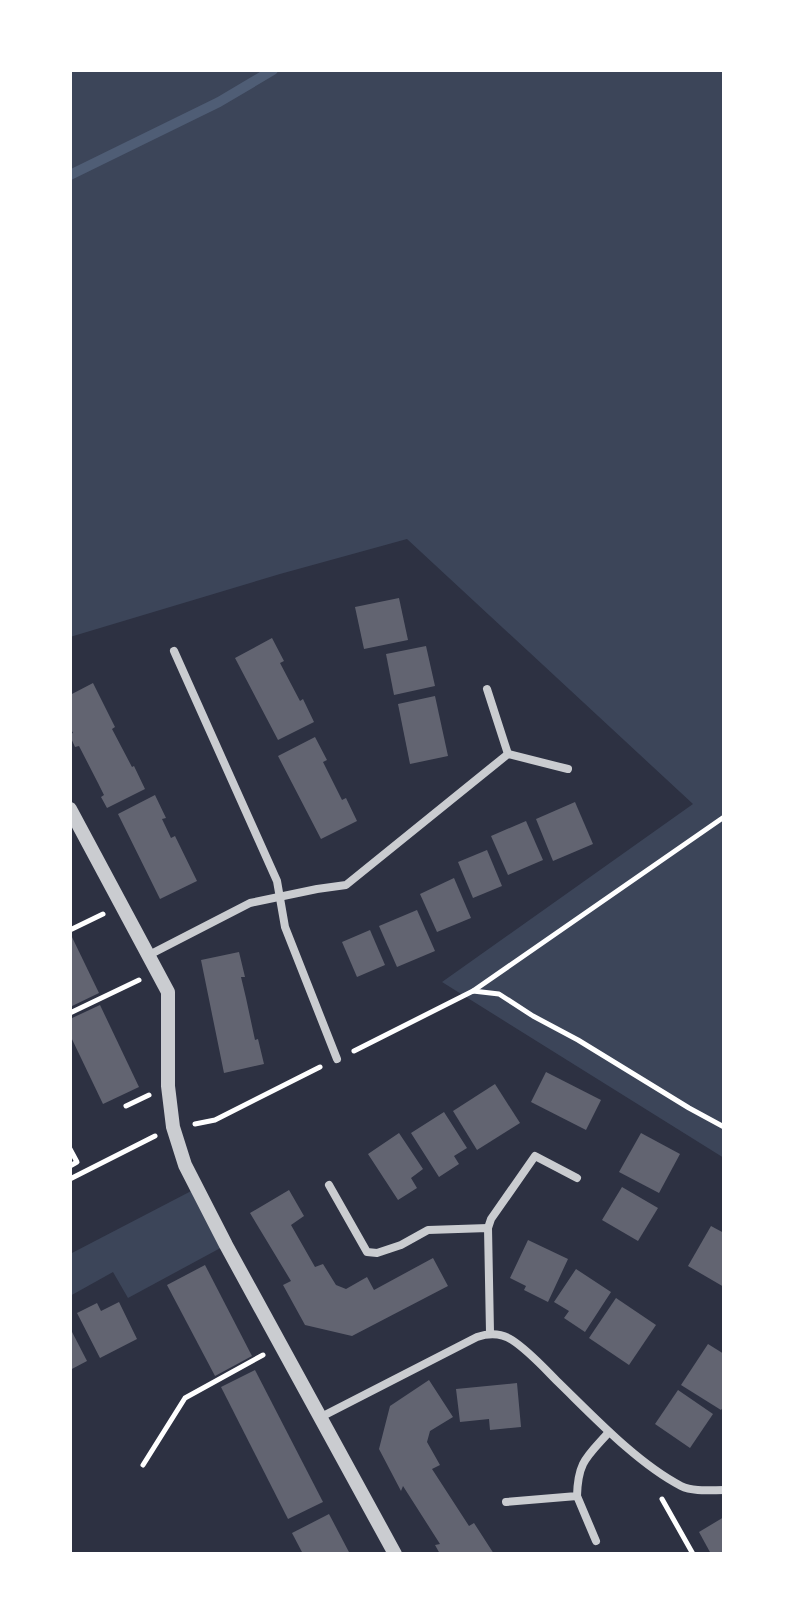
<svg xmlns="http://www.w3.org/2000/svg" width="794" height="1624" viewBox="0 0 794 1624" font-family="Poppins,sans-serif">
  <rect width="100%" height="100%" fill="#2d3142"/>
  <g fill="#3c4559">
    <path d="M 70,70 L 724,70 L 724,1158 L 442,982 L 693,804 L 407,539 L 280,574 L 70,637 Z"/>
    <path d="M 197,1188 L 226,1245 L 128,1298 L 113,1272 L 70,1296 L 70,1254 Z"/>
  </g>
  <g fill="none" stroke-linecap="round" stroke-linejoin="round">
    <path stroke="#4f5d75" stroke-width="10" d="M 70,175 L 219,102 L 273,70"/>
  </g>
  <g fill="#626471">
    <path d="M 399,598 L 408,640 L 364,649 L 355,607 Z"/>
    <path d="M 272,638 L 284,661 L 280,663 L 300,701 L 303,699 L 314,722 L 278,740 L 235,658 Z"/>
    <path d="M 426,646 L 435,686 L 394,695 L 386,654 Z"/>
    <path d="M 93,683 L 115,727 L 112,729 L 132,767 L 134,766 L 145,789 L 107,808 L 101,797 L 104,795 L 98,783 L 79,746 L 75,747 L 70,736 L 70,734 L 73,733 L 70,727 L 70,695 Z"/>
    <path d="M 435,696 L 448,756 L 410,764 L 398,704 Z"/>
    <path d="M 315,737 L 327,760 L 323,762 L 342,800 L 346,798 L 357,821 L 321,839 L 278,756 Z"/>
    <path d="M 155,795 L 166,818 L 162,819 L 171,838 L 175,836 L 197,881 L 160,899 L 118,814 Z"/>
    <path d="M 575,802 L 593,844 L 553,861 L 536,819 Z"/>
    <path d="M 526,821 L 543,860 L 508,875 L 491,836 Z"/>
    <path d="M 487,850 L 502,886 L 473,898 L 458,862 Z"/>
    <path d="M 454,878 L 471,918 L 437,932 L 420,894 Z"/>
    <path d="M 417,910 L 435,951 L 397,967 L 379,926 Z"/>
    <path d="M 370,930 L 385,965 L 357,977 L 342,942 Z"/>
    <path d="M 70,933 L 99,993 L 70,1007 Z"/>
    <path d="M 239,952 L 245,977 L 241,977 L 246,998 L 255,1040 L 258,1039 L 264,1064 L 224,1073 L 201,960 Z"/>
    <path d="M 100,1005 L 139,1087 L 103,1104 L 70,1035 L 70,1019 Z"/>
    <path d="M 546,1072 L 601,1100 L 586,1130 L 531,1102 Z"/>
    <path d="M 495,1084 L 520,1123 L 477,1150 L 453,1111 Z"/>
    <path d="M 444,1112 L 467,1148 L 454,1156 L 459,1164 L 439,1177 L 411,1133 Z"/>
    <path d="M 399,1133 L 423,1169 L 411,1178 L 417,1188 L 398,1200 L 368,1154 Z"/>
    <path d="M 641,1133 L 680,1154 L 659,1193 L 619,1172 Z"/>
    <path d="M 622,1187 L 658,1208 L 638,1241 L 602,1220 Z"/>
    <path d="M 289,1190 L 304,1216 L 291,1225 L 315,1267 L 323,1264 L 336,1285 L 346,1289 L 367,1277 L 374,1290 L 433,1258 L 448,1286 L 352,1336 L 305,1325 L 283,1285 L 291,1281 L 250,1213 Z"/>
    <path d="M 711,1226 L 724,1233 L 724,1287 L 688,1266 Z"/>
    <path d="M 528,1240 L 568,1259 L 548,1302 L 524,1290 L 526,1286 L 510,1278 Z"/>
    <path d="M 205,1265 L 252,1356 L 215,1376 L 167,1285 Z"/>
    <path d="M 576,1269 L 611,1292 L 585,1332 L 564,1318 L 569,1311 L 554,1302 Z"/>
    <path d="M 616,1298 L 656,1325 L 629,1365 L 589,1338 Z"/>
    <path d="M 119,1302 L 137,1339 L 100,1358 L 77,1313 L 97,1303 L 101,1311 Z"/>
    <path d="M 70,1328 L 87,1361 L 70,1370 Z"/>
    <path d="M 708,1344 L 724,1354 L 724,1406 L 721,1410 L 681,1385 Z"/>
    <path d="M 255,1370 L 323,1502 L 288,1519 L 221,1387 Z"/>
    <path d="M 429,1380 L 453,1417 L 430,1431 L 427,1442 L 440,1465 L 432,1469 L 469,1526 L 474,1523 L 494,1554 L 440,1554 L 435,1545 L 440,1544 L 403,1486 L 401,1491 L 379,1449 L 390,1406 Z"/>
    <path d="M 517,1383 L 521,1427 L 490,1430 L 489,1419 L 460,1422 L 456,1389 Z"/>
    <path d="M 678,1390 L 713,1414 L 690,1448 L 655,1424 Z"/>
    <path d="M 329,1514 L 350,1554 L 303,1554 L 292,1533 Z"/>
    <path d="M 724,1517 L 724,1554 L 711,1554 L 699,1532 Z"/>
  </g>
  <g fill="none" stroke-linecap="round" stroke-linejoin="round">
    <g stroke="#fff" stroke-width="5">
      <path d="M 70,930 L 103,914"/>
      <path d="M 473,991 L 724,817"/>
      <path d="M 70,1013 L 139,980"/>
      <path d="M 354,1051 L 473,991 L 499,994 L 533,1016 L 578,1040 L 689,1108 L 724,1127"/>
      <path d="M 126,1106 L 149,1095"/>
      <path d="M 195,1124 L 215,1120 L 320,1067"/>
      <path d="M 70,1149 L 77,1162 L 70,1166"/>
      <path d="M 70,1179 L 155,1136"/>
      <path d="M 143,1465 L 185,1398 L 263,1355"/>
      <path d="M 662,1499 L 693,1554"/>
    </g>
    <g stroke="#caccd0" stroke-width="8">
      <path d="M 174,651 L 277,881 L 285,927 L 337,1059"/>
      <path d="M 487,689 L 508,754"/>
      <path d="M 149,955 L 250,903 L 317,889 L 346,885 L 508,754 L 568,769"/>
      <path d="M 329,1185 L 367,1252 L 377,1253 L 401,1245 L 428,1230 L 488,1228 L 490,1332"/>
      <path d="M 488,1228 L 491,1219 L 535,1156 L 577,1178"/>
      <path d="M 321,1417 L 477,1337 C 489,1333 501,1333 512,1340 C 529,1351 544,1368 558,1382 C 594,1417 637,1463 681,1486 C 693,1492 711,1490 724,1490"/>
      <path d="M 577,1496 L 596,1541"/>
      <path d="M 506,1502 L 577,1496 C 578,1461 587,1457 609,1432"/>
    </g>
    <path stroke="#caccd0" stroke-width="14" d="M 70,809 L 168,992 L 168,1086 L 173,1127 L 185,1165 L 226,1245 L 395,1554"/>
  </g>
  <rect width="794" height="1624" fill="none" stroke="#ffffff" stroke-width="144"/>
</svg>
